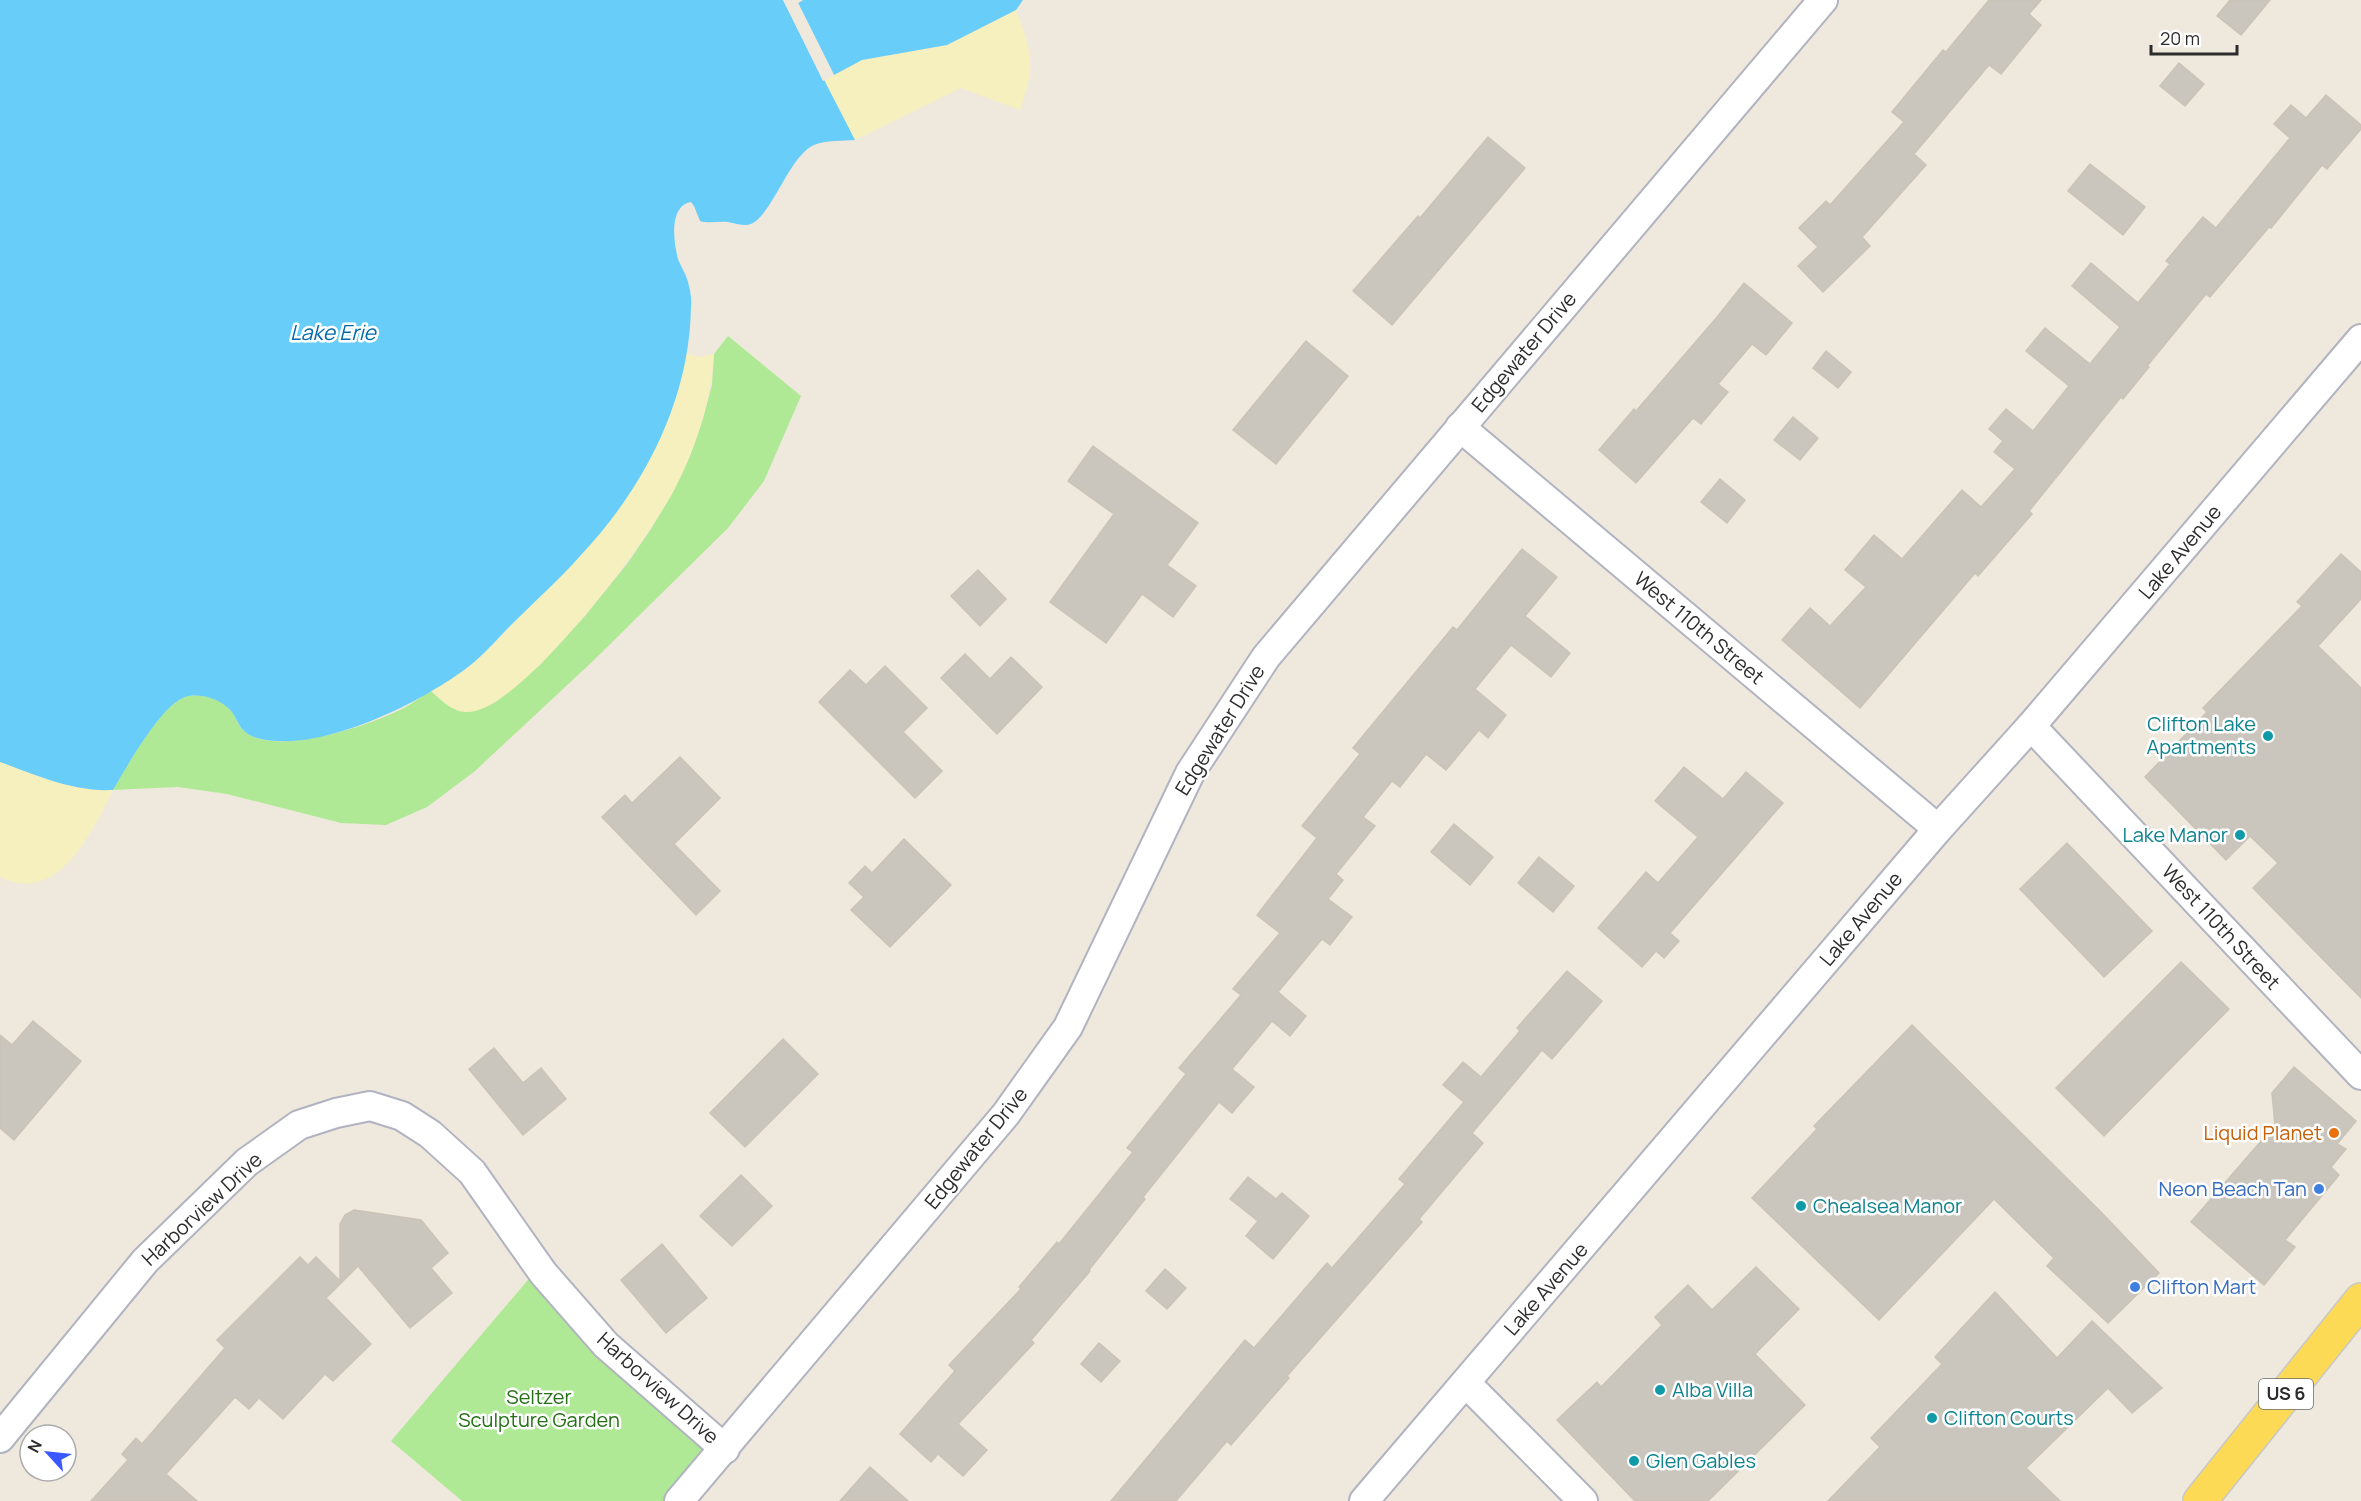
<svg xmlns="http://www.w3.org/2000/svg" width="2361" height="1501" viewBox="0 0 2361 1501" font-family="Manrope,sans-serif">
  <rect width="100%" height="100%" fill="#efe8dd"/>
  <g fill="#afe995">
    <path d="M 728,336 L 801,396 L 764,481 L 728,528 L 593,661 L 475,771 L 427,807 L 386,825 L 341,823 L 227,794 L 178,787 L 113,790 C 125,768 161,705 185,697 C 198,693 218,698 228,707 C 239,717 233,727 254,737 C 290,752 371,725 404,708 C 413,703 422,696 431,691 L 449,706 L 492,704 L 540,665 L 585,616 L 627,564 L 651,529 L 673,492 L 690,456 L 703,418 L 712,385 L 714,354 Z"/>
    <path d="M 539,1267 L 725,1449 L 679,1501 L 462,1501 L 391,1441 Z"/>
  </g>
  <g fill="#f6efbe">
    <path d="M 1016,10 C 1032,54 1036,65 1020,110 L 961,88 L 855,140 L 823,81 L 862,60 L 947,45 Z"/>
    <path d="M 686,353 L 698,357 L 714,354 C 711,402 696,449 673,492 C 649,538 518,717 465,712 C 451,711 441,700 431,691 C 444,683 458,675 470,666 C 491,648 511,625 531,605 C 605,532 669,460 686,353 Z"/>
    <path d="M 0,762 C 36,775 73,792 113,790 C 92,832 59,906 0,877 Z"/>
  </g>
  <g fill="#68cdf8">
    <path d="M 0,0 L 783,0 L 855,140 C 843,141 825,140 814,145 C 787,157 770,224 746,225 C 740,225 734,223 728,222 C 718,221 709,224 700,221 L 694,206 L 691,202 C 668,206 674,244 678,259 C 681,267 686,274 688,282 C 690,290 692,298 691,306 C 690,400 644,488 581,555 C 559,580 534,602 511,625 C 497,639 484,655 468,667 C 421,703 317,755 257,738 C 235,731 239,716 227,707 C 217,698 198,693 185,697 C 161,705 126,768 113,790 C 73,792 36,775 0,762 Z"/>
    <path d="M 803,0 L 1023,0 L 1016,10 L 947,45 L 862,60 L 834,75 L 798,3 Z"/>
  </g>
  <g fill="#efe8dd">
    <path d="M 783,0 L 786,0 L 826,80 L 823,81 Z"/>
    <path d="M 796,0 L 803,0 L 798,3 L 834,75 L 831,77 L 795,4 Z"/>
  </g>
  <g fill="#cac5bd" stroke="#cac4b6" stroke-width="1.5">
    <path d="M 1989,0 L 2041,0 L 2029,14 L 2041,25 L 2001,74 L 1989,65 L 1914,154 L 1926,165 L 1862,237 L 1870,246 L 1823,292 L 1798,266 L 1818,247 L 1799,228 L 1826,201 L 1830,205 L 1904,122 L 1892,112 L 1943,50 L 1946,52 Z"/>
    <path d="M 2230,0 L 2270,0 L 2241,35 L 2217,16 Z"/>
    <path d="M 2179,63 L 2204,84 L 2185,106 L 2160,86 Z"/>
    <path d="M 2326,95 L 2361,125 L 2361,129 L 2327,169 L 2322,165 L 2271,228 L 2269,227 L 2210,297 L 2206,294 L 2147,366 L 2149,367 L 2123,399 L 2121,397 L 2029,511 L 2032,514 L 1978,576 L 1975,573 L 1860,708 L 1782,640 L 1810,608 L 1830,626 L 1866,587 L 1845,570 L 1874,535 L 1902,559 L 1962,490 L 1981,507 L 2015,469 L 1994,452 L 2003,441 L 1989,429 L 2006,409 L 2033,431 L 2069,386 L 2026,351 L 2045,328 L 2090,364 L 2120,327 L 2072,286 L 2091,263 L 2138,303 L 2170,264 L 2166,261 L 2203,217 L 2216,228 L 2290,138 L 2274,124 L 2291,105 L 2306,118 Z"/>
    <path d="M 1488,137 L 1525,168 L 1392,325 L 1353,291 L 1418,216 L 1420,218 Z"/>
    <path d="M 2090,164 L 2145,207 L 2123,235 L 2068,191 Z"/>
    <path d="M 1744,283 L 1792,323 L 1766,355 L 1752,344 L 1718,384 L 1728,392 L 1701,424 L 1693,418 L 1636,483 L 1599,450 L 1634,409 L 1636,411 L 1718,316 Z"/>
    <path d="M 1306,341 L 1348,376 L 1276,464 L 1233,430 Z"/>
    <path d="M 1826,351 L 1851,372 L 1838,388 L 1813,368 Z"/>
    <path d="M 1793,417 L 1818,438 L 1800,460 L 1774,440 Z"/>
    <path d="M 1093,446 L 1198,523 L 1167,565 L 1196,586 L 1173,617 L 1142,594 L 1106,643 L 1050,602 L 1114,514 L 1068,481 Z"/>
    <path d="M 1720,479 L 1745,500 L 1727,523 L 1701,502 Z"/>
    <path d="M 1522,549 L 1557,577 L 1525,616 L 1570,653 L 1551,677 L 1511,645 L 1475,689 L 1506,715 L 1488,738 L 1479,730 L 1446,770 L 1426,754 L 1400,787 L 1392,781 L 1363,817 L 1375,826 L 1336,874 L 1343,880 L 1328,899 L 1352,917 L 1330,945 L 1322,939 L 1278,992 L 1306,1016 L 1290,1036 L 1272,1021 L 1232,1069 L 1254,1087 L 1232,1113 L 1219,1102 L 1143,1197 L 1145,1199 L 1089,1270 L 1090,1271 L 1031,1340 L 1034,1343 L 958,1424 L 987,1450 L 963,1476 L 938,1454 L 931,1462 L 900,1434 L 955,1371 L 949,1365 L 1021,1289 L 1019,1287 L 1057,1242 L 1059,1244 L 1133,1152 L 1127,1148 L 1186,1074 L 1179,1068 L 1241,995 L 1233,989 L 1280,933 L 1257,915 L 1317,838 L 1302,826 L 1360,754 L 1353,748 L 1453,627 L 1457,630 Z"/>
    <path d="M 2341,554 L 2361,572 L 2361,599 L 2318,646 L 2361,688 L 2361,998 L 2253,888 L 2278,863 L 2250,836 L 2226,860 L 2145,777 L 2207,712 L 2203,708 L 2302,606 L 2297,602 Z"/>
    <path d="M 978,570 L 1006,599 L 980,626 L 951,596 Z"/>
    <path d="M 965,654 L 990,679 L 1011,657 L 1042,687 L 997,734 L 941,678 Z"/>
    <path d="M 885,666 L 927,708 L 903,732 L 942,771 L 915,798 L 819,702 L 850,670 L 866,685 Z"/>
    <path d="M 680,757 L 720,798 L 674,844 L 720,891 L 696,915 L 602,817 L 625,795 L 632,803 Z"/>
    <path d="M 1684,767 L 1723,799 L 1746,772 L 1783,803 L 1670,933 L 1679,941 L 1664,958 L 1656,951 L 1642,967 L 1598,928 L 1646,872 L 1658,883 L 1698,837 L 1655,801 Z"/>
    <path d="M 1454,824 L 1493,857 L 1470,885 L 1431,852 Z"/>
    <path d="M 904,839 L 951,885 L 890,947 L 851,910 L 864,897 L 849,883 L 865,866 L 872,873 Z"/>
    <path d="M 2067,843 L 2152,931 L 2104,977 L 2020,889 Z"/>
    <path d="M 1539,857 L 1574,886 L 1553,912 L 1518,883 Z"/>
    <path d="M 2181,962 L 2229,1009 L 2104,1136 L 2056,1088 Z"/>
    <path d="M 1567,971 L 1602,1001 L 1552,1059 L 1542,1050 L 1472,1133 L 1483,1143 L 1419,1219 L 1422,1222 L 1287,1376 L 1289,1378 L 1231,1445 L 1227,1441 L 1176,1501 L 1111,1501 L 1245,1340 L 1254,1348 L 1327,1263 L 1332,1268 L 1405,1184 L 1399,1179 L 1464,1102 L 1443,1085 L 1463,1062 L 1481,1077 L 1520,1031 L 1517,1028 Z"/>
    <path d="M 33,1021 L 81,1061 L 14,1140 L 0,1128 L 0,1035 L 12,1045 Z"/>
    <path d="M 1912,1025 L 2100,1211 L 2159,1273 L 2108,1323 L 2047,1266 L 2054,1258 L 1994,1199 L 1879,1320 L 1752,1198 L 1817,1129 L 1814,1126 Z"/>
    <path d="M 783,1039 L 818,1074 L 745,1147 L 710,1113 Z"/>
    <path d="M 494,1048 L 523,1083 L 541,1068 L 566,1099 L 523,1135 L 469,1069 Z"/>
    <path d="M 2294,1067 L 2356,1121 L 2337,1144 L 2346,1149 L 2331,1167 L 2339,1175 L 2285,1240 L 2295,1247 L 2264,1285 L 2191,1222 L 2275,1125 L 2272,1093 Z"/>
    <path d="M 741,1175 L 772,1206 L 732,1246 L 700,1216 Z"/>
    <path d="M 1248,1177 L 1276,1199 L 1282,1193 L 1309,1216 L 1273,1259 L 1246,1236 L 1258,1221 L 1230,1199 Z"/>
    <path d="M 354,1210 L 421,1220 L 448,1253 L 431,1268 L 452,1293 L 410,1328 L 358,1266 L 326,1298 L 371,1344 L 333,1381 L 325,1374 L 283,1419 L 259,1398 L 249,1409 L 235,1397 L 166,1474 L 197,1501 L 91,1501 L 128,1460 L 122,1454 L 136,1438 L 142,1444 L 225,1348 L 217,1340 L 300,1257 L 308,1265 L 316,1257 L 340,1281 L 340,1224 L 345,1215 Z"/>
    <path d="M 662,1244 L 707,1298 L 666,1333 L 621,1280 Z"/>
    <path d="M 1756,1267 L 1799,1309 L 1755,1354 L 1805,1405 L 1708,1501 L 1635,1501 L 1557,1420 L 1597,1382 L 1601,1387 L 1662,1325 L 1655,1317 L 1688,1285 L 1712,1310 Z"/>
    <path d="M 1165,1269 L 1186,1288 L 1167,1309 L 1146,1291 Z"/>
    <path d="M 1995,1292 L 2057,1358 L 2092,1321 L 2162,1388 L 2132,1413 L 2108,1388 L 2026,1468 L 2060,1501 L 1828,1501 L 1880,1447 L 1871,1438 L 1942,1364 L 1935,1357 Z"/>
    <path d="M 1099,1343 L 1120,1361 L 1101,1382 L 1081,1364 Z"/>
    <path d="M 870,1467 L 908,1501 L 840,1501 Z"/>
  </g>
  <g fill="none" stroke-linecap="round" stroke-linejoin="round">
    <defs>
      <g id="minor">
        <path d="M 1460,427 L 1938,829"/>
        <path d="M 2031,726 L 2361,1075"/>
        <path d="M 1466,1383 L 1583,1501"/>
        <path d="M 0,1438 L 145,1261 L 247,1162 L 299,1125 L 336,1113 L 370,1106 L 402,1116 L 430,1134 L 472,1172 L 543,1273 L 606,1345 L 725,1449"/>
        <path d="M 679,1501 L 1006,1114 L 1068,1027 L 1190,773 L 1266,657 L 1823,0"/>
        <path d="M 1364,1501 L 1938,829 L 2031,726 L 2361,339"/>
      </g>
      <path id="major" d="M 2200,1501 L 2361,1300"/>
    </defs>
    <use href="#minor" stroke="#b1b3c1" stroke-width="32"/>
    <use href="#major" stroke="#c8c8c8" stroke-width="36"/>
    <use href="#minor" stroke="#fff" stroke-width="28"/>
    <use href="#major" stroke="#fcda55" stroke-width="33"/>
  </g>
  <g fill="#0f9aa8" stroke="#fff" stroke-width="2">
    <circle cx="2268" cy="736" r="6"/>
    <circle cx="2240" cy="835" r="6"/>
    <circle cx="1801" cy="1206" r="6"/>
    <circle cx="1660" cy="1390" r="6"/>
    <circle cx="1932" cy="1418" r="6"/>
    <circle cx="1634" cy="1461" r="6"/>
  </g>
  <circle fill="#e8710a" stroke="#fff" stroke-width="2" cx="2334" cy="1133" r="6"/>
  <g fill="#3f7fe0" stroke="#fff" stroke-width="2">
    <circle cx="2319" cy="1189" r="6"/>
    <circle cx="2135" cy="1287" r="6"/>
  </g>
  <g text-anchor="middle" stroke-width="5" stroke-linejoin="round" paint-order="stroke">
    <rect fill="#fff" stroke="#6b6b6b" stroke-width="1.5" x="2259" y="1379" width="54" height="30" rx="4.5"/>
    <g font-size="18" font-weight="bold" fill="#2c2c2c">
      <text x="2286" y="1400">US 6</text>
    </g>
    <g font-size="20" fill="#2c2c2c" stroke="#fff">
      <text transform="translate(1524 352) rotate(-50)" y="7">Edgewater Drive</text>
      <text transform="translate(2180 552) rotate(-50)" y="7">Lake Avenue</text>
      <text transform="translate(1699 628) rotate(40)" y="7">West 110th Street</text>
      <text transform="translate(1220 730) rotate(-58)" y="7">Edgewater Drive</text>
      <text transform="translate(1861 919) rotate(-50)" y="7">Lake Avenue</text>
      <text transform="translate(2221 927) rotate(47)" y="7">West 110th Street</text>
      <text transform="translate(976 1148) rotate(-51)" y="7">Edgewater Drive</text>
      <text transform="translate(202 1209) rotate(-43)" y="7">Harborview Drive</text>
      <text transform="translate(1546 1289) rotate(-49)" y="7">Lake Avenue</text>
      <text transform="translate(658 1388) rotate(42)" y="7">Harborview Drive</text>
    </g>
    <g font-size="20" fill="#0d838f" stroke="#fff" text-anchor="start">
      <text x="2256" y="731" text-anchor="end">Clifton Lake<tspan x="2256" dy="23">Apartments</tspan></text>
      <text x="2228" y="842" text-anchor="end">Lake Manor</text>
      <text x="1813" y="1213">Chealsea Manor</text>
      <text x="1672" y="1397">Alba Villa</text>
      <text x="1944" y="1425">Clifton Courts</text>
      <text x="1646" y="1468">Glen Gables</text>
    </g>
    <g font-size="20" fill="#c56008" stroke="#fff" text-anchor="end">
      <text x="2322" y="1140">Liquid Planet</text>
    </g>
    <g font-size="20" fill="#366cbe" stroke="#fff" text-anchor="end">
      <text x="2307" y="1196">Neon Beach Tan</text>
      <text x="2147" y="1294" text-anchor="start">Clifton Mart</text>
    </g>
    <g font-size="20" fill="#257015" stroke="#fff">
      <text x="539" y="1404">Seltzer<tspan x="539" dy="23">Sculpture Garden</tspan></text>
    </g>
    <g font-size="21" font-style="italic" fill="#036aa9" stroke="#fff">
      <text x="333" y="340">Lake Erie</text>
    </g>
  </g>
  <g transform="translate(48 1453) rotate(297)"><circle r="28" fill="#ffffff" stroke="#ababab" stroke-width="1.5"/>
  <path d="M0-4.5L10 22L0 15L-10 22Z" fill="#3a58ff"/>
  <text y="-9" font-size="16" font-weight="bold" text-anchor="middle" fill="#2c2c2c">N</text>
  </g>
  <path d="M2151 45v9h86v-9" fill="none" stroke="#2c2c2c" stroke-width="3"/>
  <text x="2160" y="45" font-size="18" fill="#2c2c2c" stroke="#ffffff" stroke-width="4.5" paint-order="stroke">20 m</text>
</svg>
